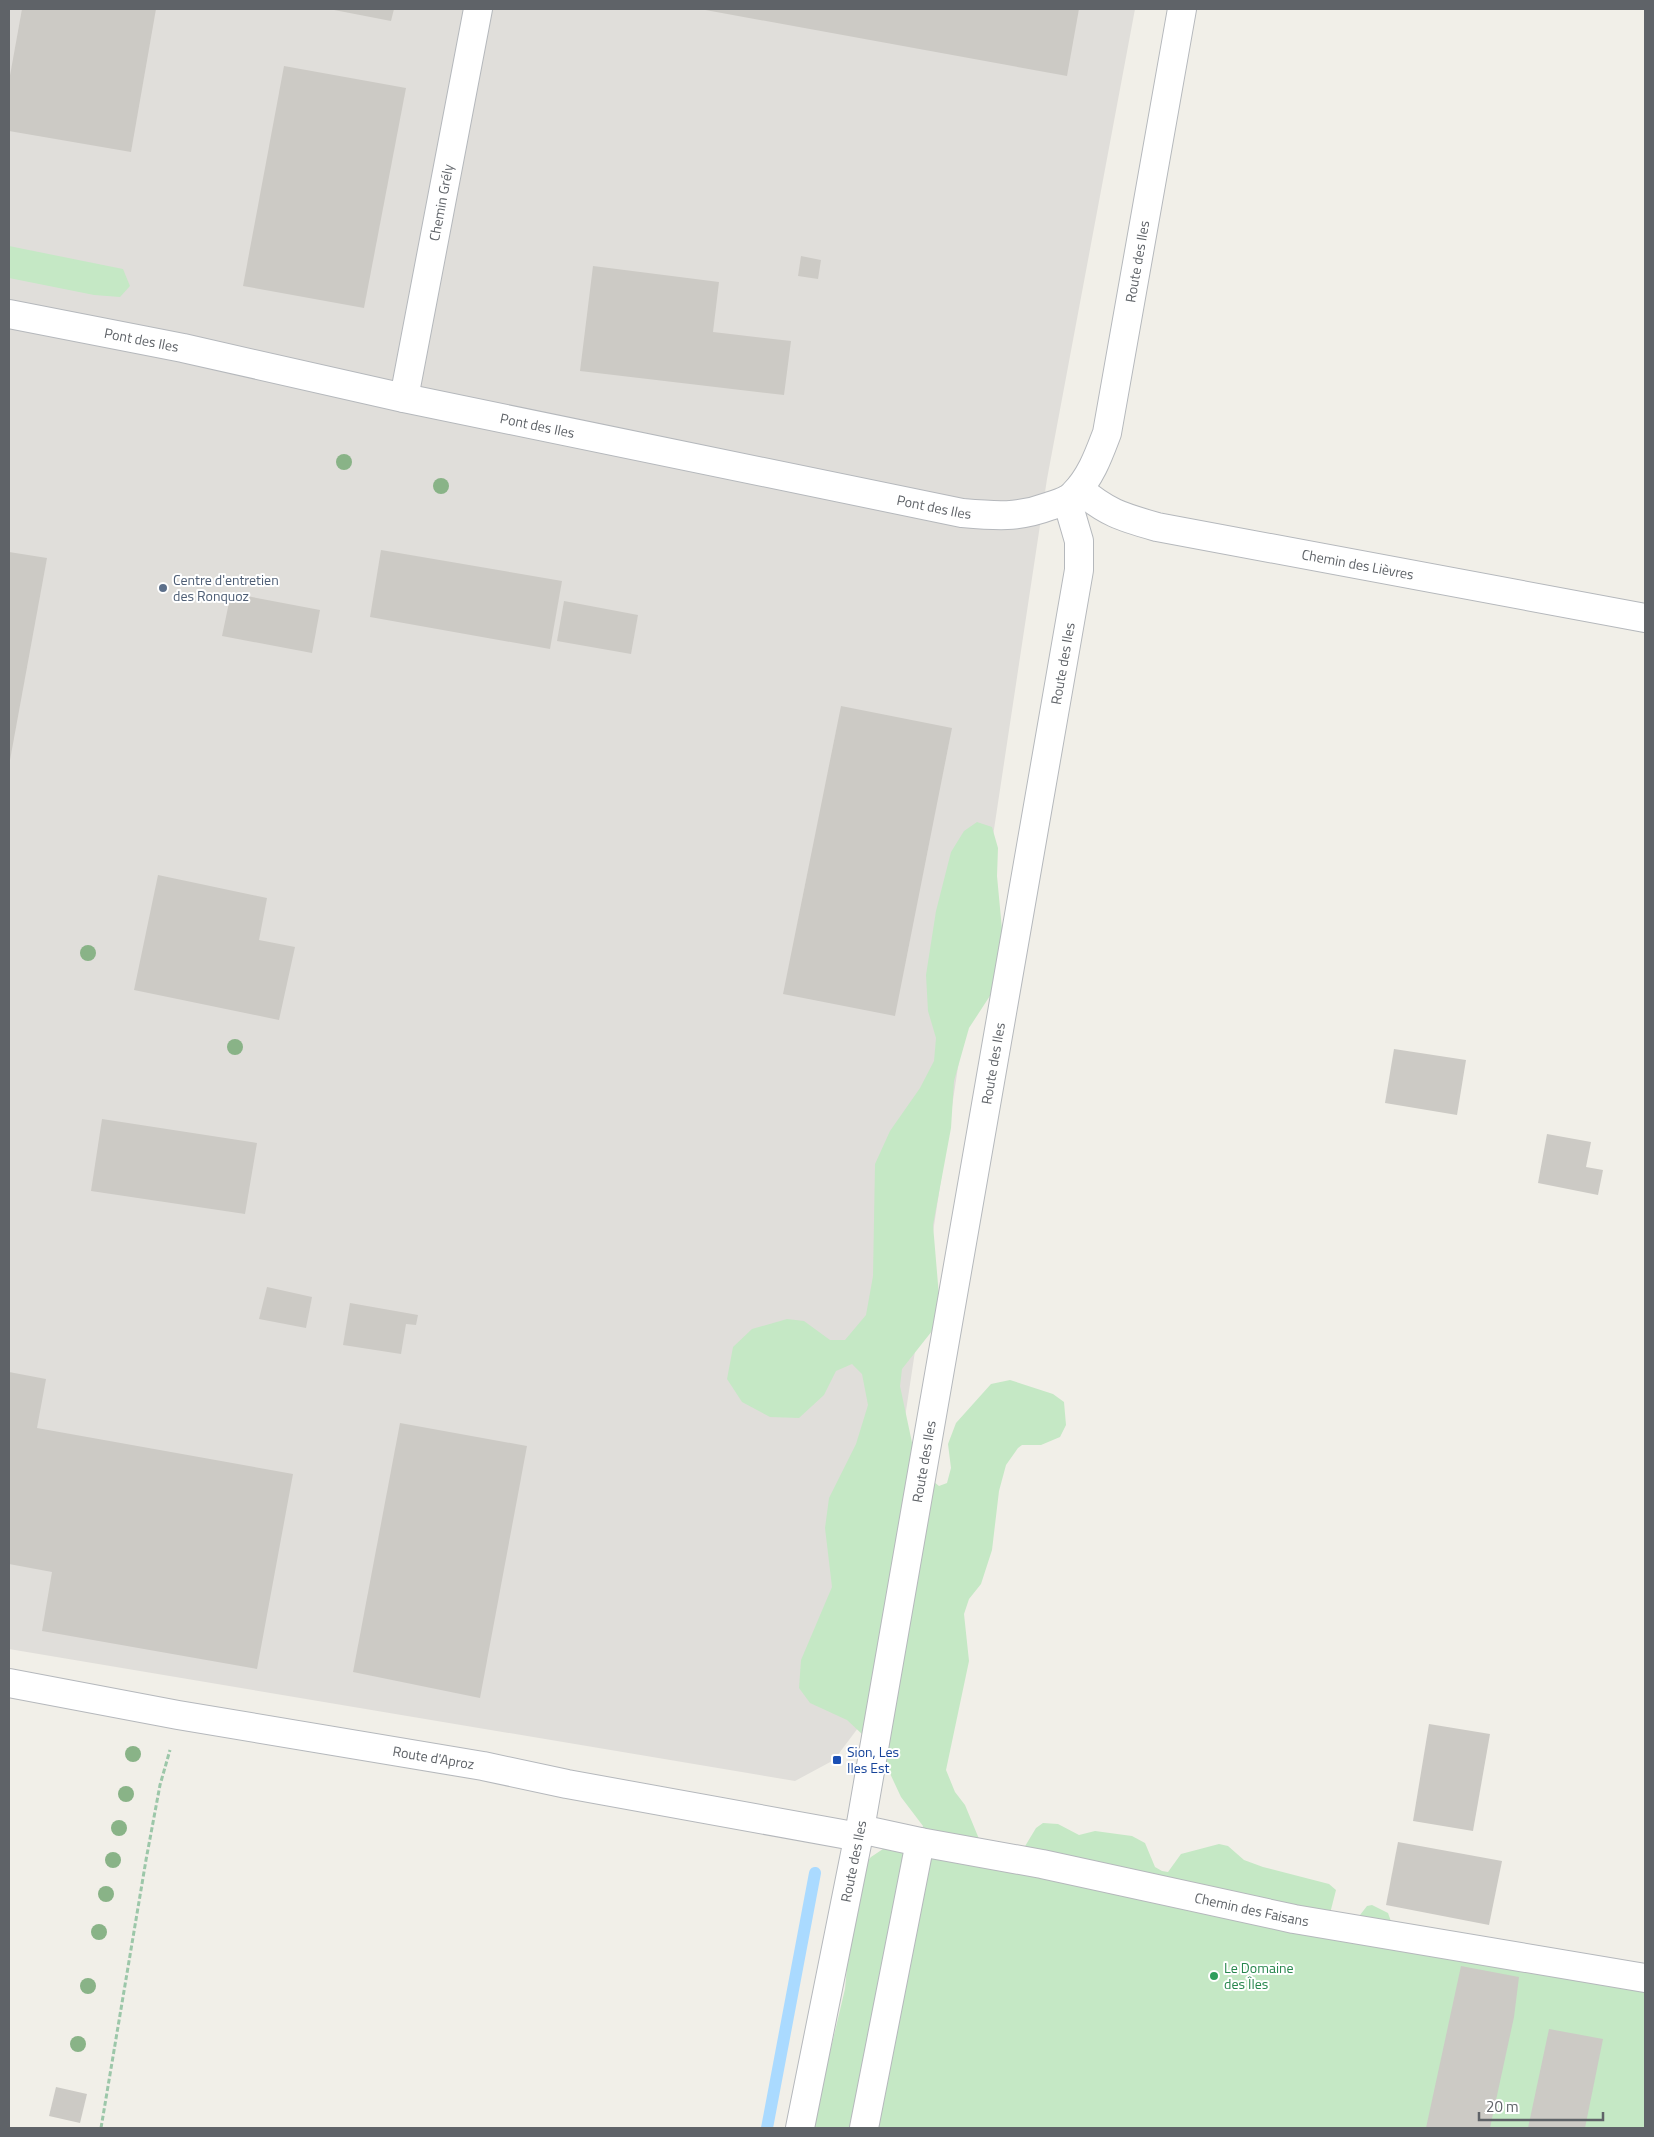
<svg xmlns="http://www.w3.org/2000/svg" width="1654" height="2137" viewBox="0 0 1654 2137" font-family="'Titillium Web',sans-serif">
  <rect width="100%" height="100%" fill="#f1efe8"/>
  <path fill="#e0deda" d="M 9,9 L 1135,9 L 1047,479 L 858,1728 L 834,1760 L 795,1781 L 9,1649 Z"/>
  <g fill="#c5e8c5">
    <path d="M 9,246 L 123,269 L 130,286 L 120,297 L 94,295 L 9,278 Z"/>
    <path d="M 977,822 L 992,827 L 998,848 L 997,876 L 1003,940 L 999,982 L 969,1028 L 954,1081 L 951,1128 L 933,1225 L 939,1296 L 936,1317 L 932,1331 L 902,1369 L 900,1386 L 914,1452 L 928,1477 L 939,1486 L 947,1483 L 951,1468 L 948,1444 L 956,1423 L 991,1384 L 1010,1380 L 1053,1394 L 1064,1402 L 1066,1425 L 1060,1437 L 1041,1445 L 1022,1445 L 1018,1448 L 1006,1465 L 999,1491 L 992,1550 L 981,1584 L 969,1599 L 964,1614 L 969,1661 L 946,1770 L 955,1792 L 965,1805 L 984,1851 L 1015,1863 L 1036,1828 L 1043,1823 L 1058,1824 L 1079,1835 L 1095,1831 L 1132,1836 L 1145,1843 L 1155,1867 L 1162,1871 L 1168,1872 L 1181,1854 L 1219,1844 L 1228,1846 L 1244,1860 L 1263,1867 L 1329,1884 L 1336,1890 L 1325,1933 L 1350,1928 L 1367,1906 L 1372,1905 L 1388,1913 L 1399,1944 L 1645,1975 L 1645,2128 L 812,2128 L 845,1989 L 854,1890 L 862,1868 L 871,1857 L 886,1847 L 920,1837 L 923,1826 L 901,1797 L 879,1750 L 847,1720 L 810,1703 L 799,1688 L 801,1660 L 832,1587 L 825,1528 L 829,1498 L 856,1444 L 868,1405 L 862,1374 L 852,1364 L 836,1371 L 824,1395 L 799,1418 L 770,1417 L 742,1402 L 727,1379 L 733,1347 L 752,1329 L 787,1319 L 804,1321 L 830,1340 L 845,1340 L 866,1315 L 873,1276 L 875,1164 L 890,1131 L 920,1088 L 934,1061 L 936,1038 L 928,1011 L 926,975 L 936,911 L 951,852 L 964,831 Z"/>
  </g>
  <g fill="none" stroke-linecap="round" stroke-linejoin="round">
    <path stroke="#aadaff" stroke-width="12" d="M 767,2128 L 815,1873"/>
  </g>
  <g fill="#cccac5">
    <path d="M 22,9 L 156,9 L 131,152 L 9,131 L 9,81 Z"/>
    <path d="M 329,9 L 394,9 L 391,21 Z"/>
    <path d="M 700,9 L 1079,9 L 1067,76 Z"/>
    <path d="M 284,66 L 406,88 L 364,308 L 243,286 Z"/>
    <path d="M 801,256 L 821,260 L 818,279 L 798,276 Z"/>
    <path d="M 593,266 L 719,282 L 713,332 L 791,341 L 784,395 L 580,371 Z"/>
    <path d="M 381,550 L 562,581 L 550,649 L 370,617 Z"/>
    <path d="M 9,552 L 47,558 L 10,760 L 9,760 Z"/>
    <path d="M 231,593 L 320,610 L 312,653 L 222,636 Z"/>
    <path d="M 564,601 L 638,615 L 631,654 L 557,641 Z"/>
    <path d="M 841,706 L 952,728 L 895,1016 L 783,994 Z"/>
    <path d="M 158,875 L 267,898 L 259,940 L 295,947 L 279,1020 L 134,990 Z"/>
    <path d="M 1394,1049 L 1466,1060 L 1457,1115 L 1385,1103 Z"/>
    <path d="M 102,1119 L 257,1143 L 245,1214 L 91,1191 Z"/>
    <path d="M 1547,1134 L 1591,1142 L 1586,1167 L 1603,1170 L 1598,1195 L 1538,1183 Z"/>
    <path d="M 267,1287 L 312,1297 L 306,1328 L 259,1319 Z"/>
    <path d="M 350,1303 L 418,1315 L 416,1325 L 406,1324 L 401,1354 L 343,1345 Z"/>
    <path d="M 9,1372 L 46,1379 L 37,1428 L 293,1474 L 257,1669 L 42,1631 L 52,1572 L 9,1564 Z"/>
    <path d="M 400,1423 L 527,1446 L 480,1698 L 353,1672 Z"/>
    <path d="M 1429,1724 L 1490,1734 L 1473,1831 L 1413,1821 Z"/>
    <path d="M 1398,1842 L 1502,1861 L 1489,1925 L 1386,1905 Z"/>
    <path d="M 1461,1966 L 1519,1977 L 1514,2017 L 1490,2128 L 1426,2128 Z"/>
    <path d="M 1549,2029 L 1603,2039 L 1585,2128 L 1528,2128 Z"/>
    <path d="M 56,2087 L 87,2094 L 80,2123 L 49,2116 Z"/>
  </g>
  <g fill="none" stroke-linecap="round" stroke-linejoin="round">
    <defs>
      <g id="minor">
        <path id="s1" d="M 9,314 L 183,348 L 404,398 L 962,513 C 996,516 1018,518 1050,506 C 1059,503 1068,501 1074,494 C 1091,477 1099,454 1107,433 L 1182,9"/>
        <path id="s2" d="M 404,398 L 478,9"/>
        <path id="s3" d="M 1079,489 C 1107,513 1122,517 1157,527 L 1645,618"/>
        <path id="s4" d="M 9,1683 L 178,1715 L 483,1766 L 567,1784 L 859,1837"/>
        <path id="s5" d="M 860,1829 L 920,1842 L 1042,1864 L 1294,1919 L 1645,1978"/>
        <path id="s6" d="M 800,2128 L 860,1829 L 1079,570 L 1079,541 L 1067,500"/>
        <path d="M 864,2128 L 920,1842"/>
      </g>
    </defs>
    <use href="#minor" stroke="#b5b8bc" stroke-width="30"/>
    <path stroke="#9cc7a9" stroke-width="3" stroke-dasharray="5 2.5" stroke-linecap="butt" d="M 101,2128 L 146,1860 L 160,1785 L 170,1750"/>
    <use href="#minor" stroke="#fff" stroke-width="28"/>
  </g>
  <g fill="#89b387">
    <circle cx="344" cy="462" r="8"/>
    <circle cx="441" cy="486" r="8"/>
    <circle cx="88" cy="953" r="8"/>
    <circle cx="235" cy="1047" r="8"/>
    <circle cx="133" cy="1754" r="8"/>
    <circle cx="126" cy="1794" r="8"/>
    <circle cx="119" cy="1828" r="8"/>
    <circle cx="113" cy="1860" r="8"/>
    <circle cx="106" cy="1894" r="8"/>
    <circle cx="99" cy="1932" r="8"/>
    <circle cx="88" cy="1986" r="8"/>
    <circle cx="78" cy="2044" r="8"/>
  </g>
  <circle fill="#5c6f8a" stroke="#fff" stroke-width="2" cx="163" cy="588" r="5"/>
  <rect fill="#1a4fb4" stroke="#fff" stroke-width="2" x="832" y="1755" width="10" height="10" rx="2.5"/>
  <circle fill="#2e9e5b" stroke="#fff" stroke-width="2" cx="1214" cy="1976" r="5"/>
  <g text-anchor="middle" stroke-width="4" stroke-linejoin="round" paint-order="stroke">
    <g font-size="14" fill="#5f6368" stroke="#fff">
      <text dy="5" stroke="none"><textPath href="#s2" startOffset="199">Chemin Grély</textPath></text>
      <text dy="5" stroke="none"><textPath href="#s1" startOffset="1334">Route des Iles</textPath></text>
      <text dy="5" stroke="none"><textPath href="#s1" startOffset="135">Pont des Iles</textPath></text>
      <text dy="5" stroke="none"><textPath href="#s1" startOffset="540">Pont des Iles</textPath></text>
      <text dy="5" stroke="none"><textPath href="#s1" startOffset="945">Pont des Iles</textPath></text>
      <text dy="5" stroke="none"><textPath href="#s3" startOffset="292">Chemin des Lièvres</textPath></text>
      <text dy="5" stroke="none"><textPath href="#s6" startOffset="1488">Route des Iles</textPath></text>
      <text dy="5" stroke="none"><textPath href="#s6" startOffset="1082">Route des Iles</textPath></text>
      <text dy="5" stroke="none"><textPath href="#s6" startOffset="678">Route des Iles</textPath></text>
      <text dy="5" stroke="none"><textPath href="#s4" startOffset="431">Route d'Aproz</textPath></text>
      <text dy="5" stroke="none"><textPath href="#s6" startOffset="272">Route des Iles</textPath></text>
      <text dy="5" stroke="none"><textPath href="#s5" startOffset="400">Chemin des Faisans</textPath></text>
    </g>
    <g font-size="14" fill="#4e5e75" stroke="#fff" text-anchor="start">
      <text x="173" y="585">Centre d'entretien<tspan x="173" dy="16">des Ronquoz</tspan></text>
    </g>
    <g font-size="14" fill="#164399" stroke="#fff" text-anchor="start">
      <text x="847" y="1757">Sion, Les<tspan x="847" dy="16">Iles Est</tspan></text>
    </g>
    <g font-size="14" fill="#27864d" stroke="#fff" text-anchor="start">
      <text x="1224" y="1973">Le Domaine<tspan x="1224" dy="16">des Îles</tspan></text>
    </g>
  </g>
  <rect width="1654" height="2137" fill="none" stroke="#5f6368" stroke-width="20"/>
  <path d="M1479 2112v8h124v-8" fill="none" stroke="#5f6368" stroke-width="2.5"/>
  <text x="1486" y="2112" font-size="15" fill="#5f6368" stroke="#ffffff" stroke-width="4" paint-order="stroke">20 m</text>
</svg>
